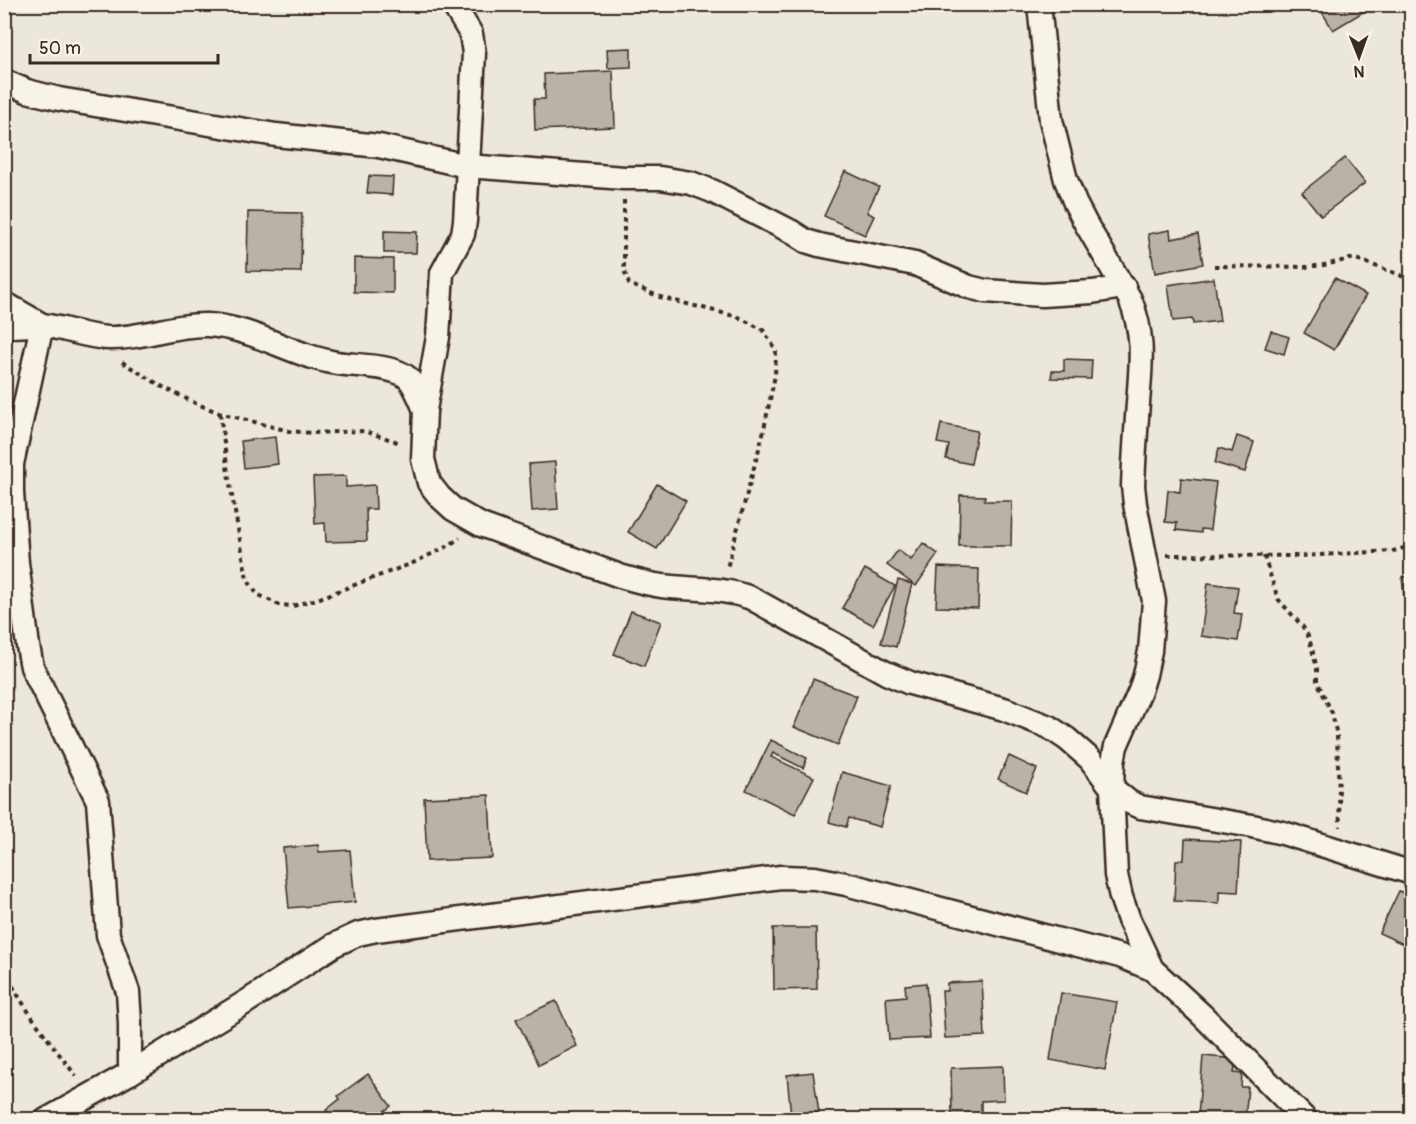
<svg xmlns="http://www.w3.org/2000/svg" width="1416" height="1124" viewBox="0 0 1416 1124" font-family="Pangolin,sans-serif">
  <rect width="100%" height="100%" fill="#ece7dc"/>
  <filter id="ink" filterUnits="userSpaceOnUse"><feTurbulence type="fractalNoise" baseFrequency=".0167" numOctaves="2"/><feDisplacementMap in="SourceGraphic" scale="12" xChannelSelector="R" yChannelSelector="G"/><feConvolveMatrix kernelMatrix="1 2 1 2 8 2 1 2 1" color-interpolation-filters="sRGB"/></filter>
  <g filter="url(#ink)">
    <g fill="#bab2a7" stroke="#3b2a1e" stroke-width="1.5">
      <path d="M 1317,4 L 1372,4 L 1373,6 L 1333,30 Z"/>
      <path d="M 631,48 L 631,67 L 608,68 L 607,49 Z"/>
      <path d="M 613,71 L 615,127 L 535,130 L 534,99 L 545,99 L 544,74 Z"/>
      <path d="M 1345,158 L 1365,183 L 1321,216 L 1302,192 Z"/>
      <path d="M 845,171 L 879,187 L 867,212 L 874,216 L 865,235 L 824,216 Z"/>
      <path d="M 369,176 L 393,177 L 392,195 L 367,193 Z"/>
      <path d="M 248,212 L 302,213 L 301,272 L 247,271 Z"/>
      <path d="M 1170,230 L 1171,239 L 1198,234 L 1203,264 L 1155,273 L 1148,234 Z"/>
      <path d="M 384,231 L 417,232 L 416,253 L 384,253 Z"/>
      <path d="M 354,258 L 393,259 L 393,293 L 354,292 Z"/>
      <path d="M 1214,278 L 1220,321 L 1193,324 L 1192,319 L 1173,321 L 1168,285 Z"/>
      <path d="M 1335,278 L 1366,295 L 1334,350 L 1304,333 Z"/>
      <path d="M 1271,331 L 1289,337 L 1284,354 L 1265,348 Z"/>
      <path d="M 1064,359 L 1092,360 L 1091,379 L 1051,378 L 1052,371 L 1064,371 Z"/>
      <path d="M 941,424 L 977,431 L 971,464 L 946,459 L 949,445 L 937,443 Z"/>
      <path d="M 1237,436 L 1254,442 L 1245,472 L 1215,463 L 1219,448 L 1232,452 Z"/>
      <path d="M 275,437 L 278,464 L 244,468 L 241,441 Z"/>
      <path d="M 555,462 L 558,509 L 532,511 L 529,464 Z"/>
      <path d="M 346,476 L 346,487 L 375,485 L 376,509 L 366,509 L 367,541 L 326,542 L 325,523 L 315,524 L 313,477 Z"/>
      <path d="M 1181,478 L 1216,482 L 1210,530 L 1201,529 L 1201,533 L 1176,530 L 1177,523 L 1165,522 L 1168,490 L 1180,492 Z"/>
      <path d="M 657,484 L 686,501 L 657,549 L 628,532 Z"/>
      <path d="M 960,495 L 985,496 L 984,501 L 1012,501 L 1011,546 L 959,546 Z"/>
      <path d="M 923,543 L 938,554 L 916,586 L 887,565 L 898,550 L 911,560 Z"/>
      <path d="M 938,567 L 979,569 L 978,608 L 936,607 Z"/>
      <path d="M 865,569 L 895,586 L 873,625 L 842,608 Z"/>
      <path d="M 1412,576 L 1412,596 L 1404,596 L 1402,577 Z"/>
      <path d="M 898,580 L 912,584 L 896,647 L 881,643 Z"/>
      <path d="M 1208,583 L 1238,587 L 1234,613 L 1242,614 L 1238,641 L 1201,636 Z"/>
      <path d="M 631,611 L 661,622 L 644,666 L 614,654 Z"/>
      <path d="M 813,679 L 857,696 L 838,745 L 794,727 Z"/>
      <path d="M 771,740 L 807,758 L 803,768 L 773,753 L 771,757 L 814,777 L 795,814 L 746,790 Z"/>
      <path d="M 1009,756 L 1037,769 L 1026,792 L 998,779 Z"/>
      <path d="M 842,772 L 891,786 L 880,827 L 849,818 L 846,827 L 829,822 Z"/>
      <path d="M 489,795 L 492,858 L 427,861 L 424,798 Z"/>
      <path d="M 1185,839 L 1241,842 L 1238,892 L 1219,891 L 1219,903 L 1174,901 L 1176,860 L 1184,860 Z"/>
      <path d="M 318,845 L 319,852 L 350,850 L 355,902 L 289,908 L 283,848 Z"/>
      <path d="M 1399,891 L 1412,897 L 1412,948 L 1379,933 Z"/>
      <path d="M 773,928 L 816,928 L 817,989 L 774,990 Z"/>
      <path d="M 982,981 L 985,1036 L 945,1038 L 942,991 L 947,991 L 947,983 Z"/>
      <path d="M 926,983 L 930,1038 L 889,1040 L 886,998 L 906,996 L 905,985 Z"/>
      <path d="M 1061,993 L 1117,1002 L 1105,1070 L 1050,1060 Z"/>
      <path d="M 556,1001 L 577,1046 L 539,1065 L 516,1019 Z"/>
      <path d="M 1203,1056 L 1236,1059 L 1234,1073 L 1242,1074 L 1241,1087 L 1248,1087 L 1245,1120 L 1198,1116 Z"/>
      <path d="M 1003,1066 L 1004,1100 L 981,1101 L 981,1117 L 952,1117 L 951,1068 Z"/>
      <path d="M 813,1072 L 819,1113 L 791,1116 L 787,1075 Z"/>
      <path d="M 368,1074 L 391,1106 L 375,1118 L 372,1114 L 365,1120 L 334,1120 L 326,1110 L 340,1099 L 338,1096 Z"/>
    </g>
    <g fill="none" stroke-linecap="round" stroke-linejoin="round">
      <defs>
        <g id="minor">
          <path d="M 453,4 L 471,34 L 474,53 L 465,221 L 463,234 L 442,273 L 438,337 L 425,410 L 423,459 L 429,483 L 440,497 L 453,509 L 481,525 L 620,576 C 634,580 647,584 662,586 C 693,590 721,587 751,598 L 886,673 L 910,683 L 1004,709 L 1049,727 L 1067,739 L 1090,759 L 1112,788 L 1129,802 L 1140,807 L 1252,826 L 1283,833 L 1412,873"/>
          <path d="M 1039,4 L 1051,120 L 1066,180 L 1075,203 L 1086,224 L 1130,299 C 1145,336 1141,364 1138,403 C 1136,431 1134,458 1133,486 L 1135,504 L 1154,601 L 1150,651 L 1145,675 L 1140,691 L 1116,746 L 1113,762 L 1112,788 L 1116,875 L 1121,897 L 1129,920 L 1152,969 L 1202,1015 L 1306,1120"/>
          <path d="M 4,81 L 27,91 L 59,99 L 276,135 L 379,146 L 467,166 L 624,178 L 660,178 L 691,183 L 712,191 L 792,232 L 806,241 L 819,245 L 915,264 L 969,287 L 985,291 L 1042,295 L 1092,292 L 1124,287"/>
          <path d="M 4,303 L 42,325 L 12,464 L 12,492 L 17,563 L 28,646 L 32,667 L 98,801 L 108,935 L 128,992 L 130,1023 L 130,1073"/>
          <path d="M 4,326 C 16,326 29,325 41,325 C 63,327 85,337 108,338 C 141,339 174,324 207,325 C 253,327 292,356 337,363 C 356,366 394,365 408,378 C 415,385 421,401 425,410"/>
          <path d="M 46,1120 L 130,1073 L 246,1002 L 334,945 L 358,934 L 376,930 L 781,877 L 815,878 L 846,884 L 1120,956 L 1152,969"/>
        </g>
      </defs>
      <use href="#minor" stroke="#3b2a1e" stroke-width="27"/>
      <g stroke="#3b2a1e" stroke-width="4" stroke-dasharray="4.5 4.5" stroke-linecap="butt">
        <path d="M 624,200 L 624,270 L 629,284 L 660,297 L 738,317 L 763,330 L 776,350 L 775,375 L 763,434 L 727,568"/>
        <path d="M 1214,266 L 1308,267 L 1324,265 L 1350,259 L 1356,259 L 1400,275 L 1412,283"/>
        <path d="M 122,362 L 163,387 L 197,404 L 220,413 L 289,431 L 312,433 L 364,431 L 395,441 L 400,444"/>
        <path d="M 220,413 L 228,473 L 247,579 L 257,594 L 279,605 L 293,606 L 317,599 L 413,563 L 446,547 L 460,538"/>
        <path d="M 1167,555 L 1300,556 L 1393,551 L 1407,547 L 1412,548"/>
        <path d="M 1264,556 L 1278,599 L 1303,627 L 1309,638 L 1317,668 L 1317,681 L 1332,713 L 1337,736 L 1340,827"/>
        <path d="M 4,970 C 23,1008 50,1042 76,1076"/>
      </g>
      <use href="#minor" stroke="#f7f3e8" stroke-width="22"/>
    </g>
  </g>
  <rect width="1416" height="1124" fill="none" stroke="#f7f3e8" stroke-width="24"/>
  <rect x="12" y="12" width="1392" height="1100" fill="none" stroke="#3b2a1e" stroke-width="2" filter="url(#ink)"/>
  <g transform="translate(1359 57) rotate(179)" stroke="#f7f3e8" stroke-width="4.5" paint-order="stroke">
  <path d="M0-4.5L10 22L0 15L-10 22Z" fill="#3b2a1e"/>
  <text y="-9" font-size="16" font-weight="bold" text-anchor="middle" fill="#3b2a1e">N</text>
  </g>
  <path d="M30 54v9h188v-9" fill="none" stroke="#3b2a1e" stroke-width="3"/>
  <text x="39" y="54" font-size="18" fill="#3b2a1e" stroke="#f7f3e8" stroke-width="4.5" paint-order="stroke">50 m</text>
</svg>
